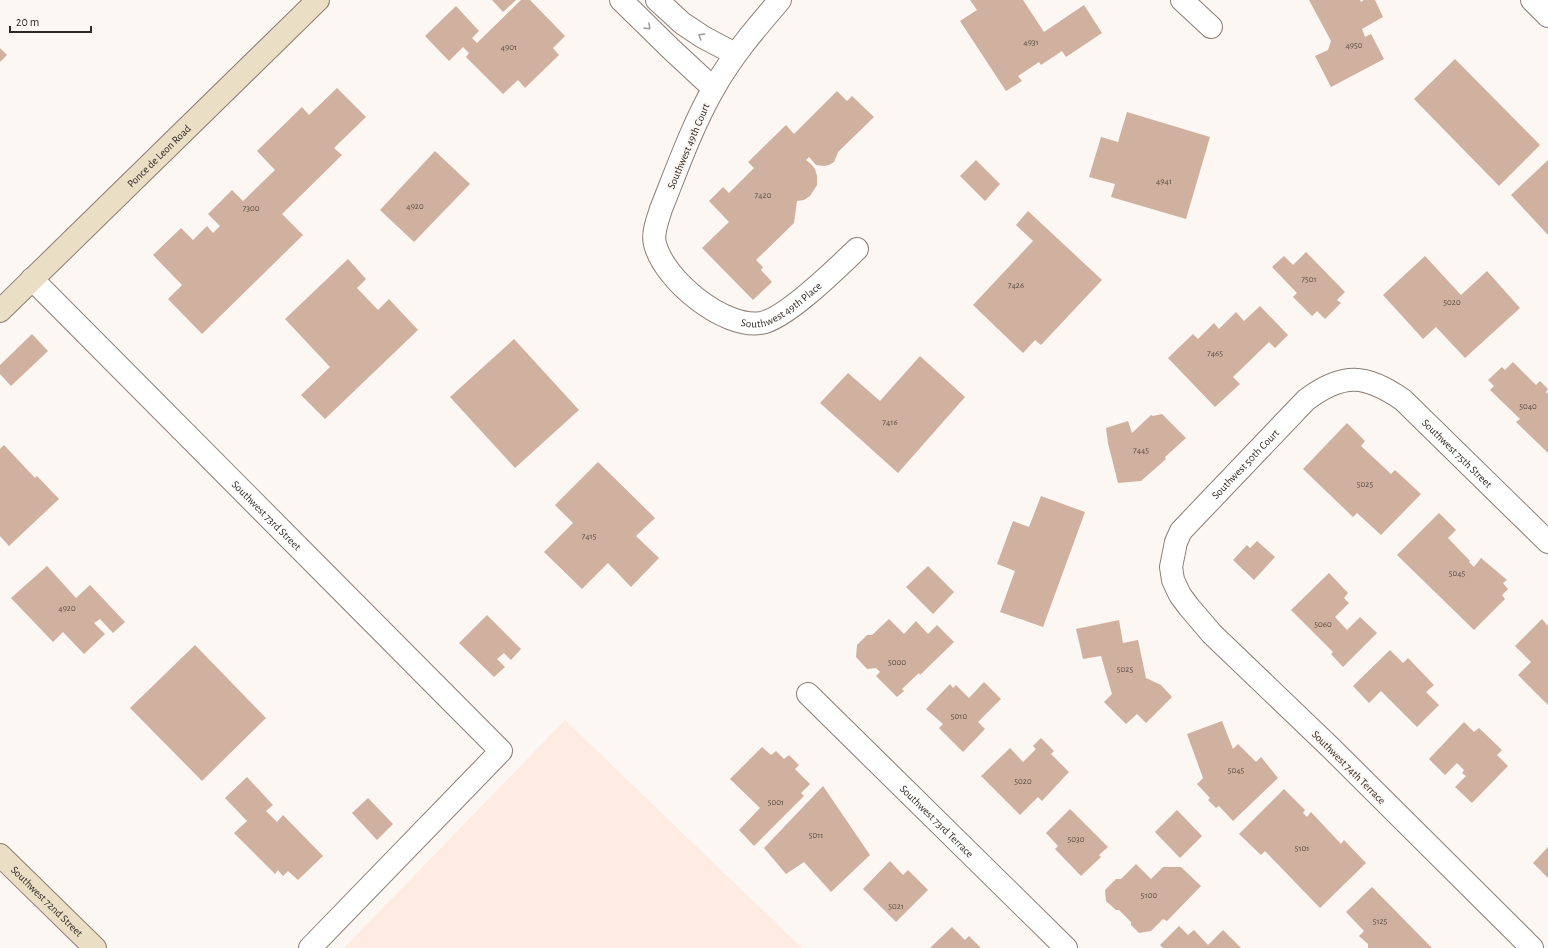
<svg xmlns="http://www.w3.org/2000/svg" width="1548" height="948" viewBox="0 0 1548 948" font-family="'Alegreya Sans',sans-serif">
  <rect width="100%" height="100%" fill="#fdf7f3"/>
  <path fill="#feebe1" d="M 565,720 L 802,948 L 344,948 Z"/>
  <g fill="#d0b09e">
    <path d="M 492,0 L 516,0 L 503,12 Z"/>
    <path d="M 521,0 L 530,0 L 565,36 L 553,48 L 559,55 L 525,88 L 518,80 L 503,94 L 466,57 L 469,53 L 463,47 L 449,61 L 425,36 L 456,6 L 479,31 L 472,38 L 477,43 Z"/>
    <path d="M 970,0 L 1023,0 L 1044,32 L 1084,5 L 1102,33 L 1066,57 L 1062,51 L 1041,65 L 1039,62 L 1018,76 L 1022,81 L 1006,91 L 960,21 L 977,10 Z"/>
    <path d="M 1309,0 L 1360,0 L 1361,2 L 1364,0 L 1375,0 L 1383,17 L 1362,29 L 1365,37 L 1371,34 L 1384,59 L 1331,87 L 1315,56 L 1328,50 L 1331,41 Z"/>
    <path d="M 0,48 L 7,55 L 0,62 Z"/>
    <path d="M 1455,59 L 1540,145 L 1499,186 L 1414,99 Z"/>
    <path d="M 337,88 L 366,117 L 334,148 L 342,155 L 282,214 L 303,235 L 202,334 L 168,299 L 182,285 L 153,255 L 181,228 L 193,240 L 207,226 L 213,233 L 220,226 L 208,214 L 232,190 L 243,201 L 275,170 L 257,151 L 302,107 L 309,115 Z"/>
    <path d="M 837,91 L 847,101 L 852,96 L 874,117 L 838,152 L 834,162 L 829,165 L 824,166 L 816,165 L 809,157 L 806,160 L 811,164 L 815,169 L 817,176 L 817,185 L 810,196 L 804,200 L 797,201 L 794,223 L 756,260 L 763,267 L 761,270 L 772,282 L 753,300 L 702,248 L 729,222 L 709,201 L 723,187 L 729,193 L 754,168 L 748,162 L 786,125 L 794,134 Z"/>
    <path d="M 1127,112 L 1210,137 L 1186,219 L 1111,197 L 1115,184 L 1089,177 L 1101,137 L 1118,142 Z"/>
    <path d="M 435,151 L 470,184 L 414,242 L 380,210 Z"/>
    <path d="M 976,160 L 1000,184 L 985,201 L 960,176 Z"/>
    <path d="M 1548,160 L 1548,235 L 1511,195 Z"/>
    <path d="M 1028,211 L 1102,280 L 1041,345 L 1035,340 L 1023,353 L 973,305 L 1033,241 L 1016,225 Z"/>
    <path d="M 1306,252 L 1345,292 L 1337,300 L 1341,303 L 1325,319 L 1317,311 L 1312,316 L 1293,297 L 1297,293 L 1272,267 L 1284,256 L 1293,265 Z"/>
    <path d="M 1425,256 L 1461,295 L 1487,271 L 1520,308 L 1465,358 L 1436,327 L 1423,339 L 1383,295 Z"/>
    <path d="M 348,259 L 366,279 L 357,288 L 378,310 L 389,299 L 418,330 L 325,419 L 301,395 L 330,367 L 285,319 Z"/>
    <path d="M 1260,306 L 1288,335 L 1275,348 L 1269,342 L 1233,377 L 1240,384 L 1215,407 L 1168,358 L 1193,334 L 1198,339 L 1214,323 L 1219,329 L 1236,312 L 1244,321 Z"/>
    <path d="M 32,334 L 48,351 L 11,386 L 0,374 L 0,365 Z"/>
    <path d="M 514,339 L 579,410 L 515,468 L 450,397 Z"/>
    <path d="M 920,356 L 965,397 L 898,473 L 820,403 L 848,373 L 880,401 Z"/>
    <path d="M 1513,362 L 1536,385 L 1540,381 L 1548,389 L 1546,392 L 1548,394 L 1548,453 L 1516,422 L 1520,419 L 1490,390 L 1494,386 L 1488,380 L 1502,367 L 1505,370 Z"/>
    <path d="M 1162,414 L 1186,438 L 1165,457 L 1166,459 L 1141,481 L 1118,483 L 1108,443 L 1106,428 L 1128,421 L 1132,433 L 1151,415 L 1153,416 Z"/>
    <path d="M 1347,423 L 1365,441 L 1361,446 L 1391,474 L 1395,470 L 1421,494 L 1381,535 L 1357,513 L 1353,517 L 1303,469 Z"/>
    <path d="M 4,445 L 35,478 L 37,476 L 59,499 L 9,546 L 0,536 L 0,449 Z"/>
    <path d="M 598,462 L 655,518 L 636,536 L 659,558 L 631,587 L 608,563 L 582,589 L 544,552 L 573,523 L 555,505 Z"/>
    <path d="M 1041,496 L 1085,512 L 1043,627 L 1000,612 L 1015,571 L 997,564 L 1013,521 L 1029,527 Z"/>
    <path d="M 1439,513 L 1456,530 L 1448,538 L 1470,561 L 1469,562 L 1474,567 L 1481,558 L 1507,580 L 1503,583 L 1508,589 L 1502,595 L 1505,599 L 1474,630 L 1397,555 Z"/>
    <path d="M 1257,541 L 1275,557 L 1254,580 L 1233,560 L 1247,545 L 1250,548 Z"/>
    <path d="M 47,566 L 76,598 L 90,585 L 125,622 L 113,633 L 100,619 L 94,623 L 105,634 L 84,654 L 63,632 L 53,642 L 11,598 Z"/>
    <path d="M 928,566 L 954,592 L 933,614 L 906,587 Z"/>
    <path d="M 1329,573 L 1348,593 L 1344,598 L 1349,603 L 1335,617 L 1347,630 L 1360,617 L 1377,633 L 1343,667 L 1331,654 L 1333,652 L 1291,610 Z"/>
    <path d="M 487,615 L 521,649 L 511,660 L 504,653 L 497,659 L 505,667 L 494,677 L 459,643 Z"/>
    <path d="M 889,619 L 904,634 L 916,621 L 928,634 L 937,625 L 954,642 L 920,675 L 919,673 L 902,689 L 904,691 L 897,697 L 876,676 L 880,672 L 876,668 L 867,669 L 856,657 L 857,645 L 867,635 L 872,635 Z"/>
    <path d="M 1542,619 L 1548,626 L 1548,705 L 1518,675 L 1531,662 L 1515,646 Z"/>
    <path d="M 1119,620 L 1123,643 L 1138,640 L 1146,678 L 1161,685 L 1172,697 L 1146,723 L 1137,714 L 1126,724 L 1104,702 L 1112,694 L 1101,656 L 1083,659 L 1076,629 Z"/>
    <path d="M 195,645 L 266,718 L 202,781 L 130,708 Z"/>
    <path d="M 1390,650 L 1403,663 L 1408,658 L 1434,685 L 1426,692 L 1439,705 L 1417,727 L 1381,691 L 1369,703 L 1353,686 Z"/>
    <path d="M 984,682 L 1001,699 L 978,722 L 985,729 L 963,752 L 939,728 L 943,724 L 926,709 L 950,684 L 953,688 L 956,685 L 969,698 Z"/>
    <path d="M 1222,721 L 1233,749 L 1238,744 L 1256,762 L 1261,757 L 1278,778 L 1233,821 L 1219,806 L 1216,808 L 1208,800 L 1210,798 L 1197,784 L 1203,778 L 1187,734 Z"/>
    <path d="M 1464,722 L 1474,732 L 1479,728 L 1502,750 L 1497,755 L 1508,766 L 1472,803 L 1455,787 L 1466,776 L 1462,773 L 1464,770 L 1457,763 L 1445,775 L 1429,759 Z"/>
    <path d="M 1041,738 L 1054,751 L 1051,754 L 1069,772 L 1042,801 L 1038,797 L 1020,815 L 981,776 L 1010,748 L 1023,762 L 1036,749 L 1033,746 Z"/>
    <path d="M 762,747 L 771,755 L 776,751 L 784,759 L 789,755 L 799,765 L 795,769 L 810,784 L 801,793 L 804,796 L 754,846 L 739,830 L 760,808 L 730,779 Z"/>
    <path d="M 247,777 L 273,805 L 266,811 L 277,822 L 283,815 L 323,856 L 298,880 L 288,871 L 283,876 L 278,870 L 275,874 L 234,833 L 247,821 L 225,798 Z"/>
    <path d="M 823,786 L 870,855 L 831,892 L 804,862 L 786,874 L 764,848 Z"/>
    <path d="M 1284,789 L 1305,810 L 1303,813 L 1307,817 L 1311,812 L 1341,844 L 1344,840 L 1366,863 L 1320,908 L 1265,851 L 1261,855 L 1239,834 Z"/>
    <path d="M 368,798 L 393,824 L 377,840 L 352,813 Z"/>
    <path d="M 1070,809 L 1108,847 L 1099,855 L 1101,857 L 1081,876 L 1055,849 L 1058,846 L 1046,833 Z"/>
    <path d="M 1177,810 L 1202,836 L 1180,858 L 1155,832 Z"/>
    <path d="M 1548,847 L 1548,878 L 1533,863 Z"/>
    <path d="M 890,861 L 903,875 L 908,870 L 928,890 L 896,922 L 863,889 Z"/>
    <path d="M 1136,864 L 1151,879 L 1163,867 L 1181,867 L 1201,886 L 1167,921 L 1163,919 L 1151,931 L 1139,933 L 1131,925 L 1131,922 L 1119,910 L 1116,910 L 1106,901 L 1105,890 L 1116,879 L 1121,879 Z"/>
    <path d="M 1372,887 L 1432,948 L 1368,948 L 1368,944 L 1359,936 L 1364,931 L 1346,912 Z"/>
    <path d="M 1179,926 L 1188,935 L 1194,930 L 1208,945 L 1223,930 L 1241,948 L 1163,948 L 1160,945 Z"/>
    <path d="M 952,927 L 965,940 L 969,936 L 981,948 L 930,948 Z"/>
  </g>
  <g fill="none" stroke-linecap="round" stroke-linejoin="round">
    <defs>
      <g id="street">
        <path d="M 621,0 L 671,49 L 713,88"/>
        <path d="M 657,0 L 682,23 L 703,37 L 735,54"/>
        <path id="s1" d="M 780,0 C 756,28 732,56 714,88 C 693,124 677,169 661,209 C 658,219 652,233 655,244 C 664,280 724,329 761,323 C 786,319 837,268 857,249"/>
        <path d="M 1182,0 L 1211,27"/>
        <path d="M 1532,0 L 1548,16"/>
        <path id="s2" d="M 32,279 L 501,751 L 310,948"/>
        <path id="s3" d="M 808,694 L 1066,948"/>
        <path id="s4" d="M 1532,948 L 1331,748 L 1212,634 L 1189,607 L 1180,595 L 1173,580 L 1171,567 L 1176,542 L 1181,531 L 1306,400 C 1343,372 1366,374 1403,400 L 1548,542"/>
      </g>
      <g id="secondary">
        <path id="s5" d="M 0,311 L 318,0"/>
        <path id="s6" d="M 0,855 L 95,948"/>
      </g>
    </defs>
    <use href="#street" stroke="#8b7d75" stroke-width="24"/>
    <use href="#secondary" stroke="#8b7d75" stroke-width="24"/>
    <use href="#street" stroke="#fff" stroke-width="22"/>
    <use href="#secondary" stroke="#eadec4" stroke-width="22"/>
  </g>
  <defs><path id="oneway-chevron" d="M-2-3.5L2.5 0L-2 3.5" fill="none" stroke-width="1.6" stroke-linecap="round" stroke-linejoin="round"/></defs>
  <g stroke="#a29f9d">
    <use href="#oneway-chevron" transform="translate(648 27) rotate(44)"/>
    <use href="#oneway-chevron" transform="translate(701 36) rotate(-148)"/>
  </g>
  <g text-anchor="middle" stroke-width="4" stroke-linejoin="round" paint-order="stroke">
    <g font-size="9" fill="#584c44">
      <text x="1031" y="45">4931</text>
      <text x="1354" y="48">4950</text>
      <text x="509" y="50">4901</text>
      <text x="1164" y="184">4941</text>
      <text x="763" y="198">7420</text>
      <text x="415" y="209">4920</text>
      <text x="251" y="211">7300</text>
      <text x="1309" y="282">7501</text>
      <text x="1016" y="288">7426</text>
      <text x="1452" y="305">5020</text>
      <text x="1215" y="356">7465</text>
      <text x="1528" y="409">5040</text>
      <text x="890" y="425">7416</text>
      <text x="1141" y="453">7445</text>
      <text x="1365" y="487">5025</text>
      <text x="589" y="539">7415</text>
      <text x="1457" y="576">5045</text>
      <text x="67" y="611">4920</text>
      <text x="1323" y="627">5060</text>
      <text x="897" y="665">5000</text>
      <text x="1125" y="672">5025</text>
      <text x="959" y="719">5010</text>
      <text x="1236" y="773">5045</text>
      <text x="1023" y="784">5020</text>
      <text x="776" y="805">5001</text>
      <text x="816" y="838">5011</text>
      <text x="1076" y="842">5030</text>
      <text x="1302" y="851">5101</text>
      <text x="1149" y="898">5100</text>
      <text x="896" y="909">5021</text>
      <text x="1380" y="924">5125</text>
    </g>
    <g font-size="11" fill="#302a26" stroke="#fdf7f3">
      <text transform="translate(688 146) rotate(-67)" y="4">Southwest 49th Court</text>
      <text dy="4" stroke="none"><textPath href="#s5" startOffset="222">Ponce de Leon Road</textPath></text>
      <text dy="4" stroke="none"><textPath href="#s1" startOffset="444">Southwest 49th Place</textPath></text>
      <text dy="4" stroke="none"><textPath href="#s4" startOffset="930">Southwest 75th Street</textPath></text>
      <text dy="4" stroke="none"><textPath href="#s4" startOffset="659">Southwest 50th Court</textPath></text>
      <text dy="4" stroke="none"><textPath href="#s2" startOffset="333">Southwest 73rd Street</textPath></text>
      <text transform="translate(1349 767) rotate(45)" y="4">Southwest 74th Terrace</text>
      <text dy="4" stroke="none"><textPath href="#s3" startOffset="181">Southwest 73rd Terrace</textPath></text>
      <text dy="4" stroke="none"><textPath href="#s6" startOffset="66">Southwest 72nd Street</textPath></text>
    </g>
  </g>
  <path d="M10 26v6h81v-6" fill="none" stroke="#302a26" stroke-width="2"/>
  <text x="16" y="26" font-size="12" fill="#302a26" stroke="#fdf7f3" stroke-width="3" paint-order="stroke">20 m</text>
</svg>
